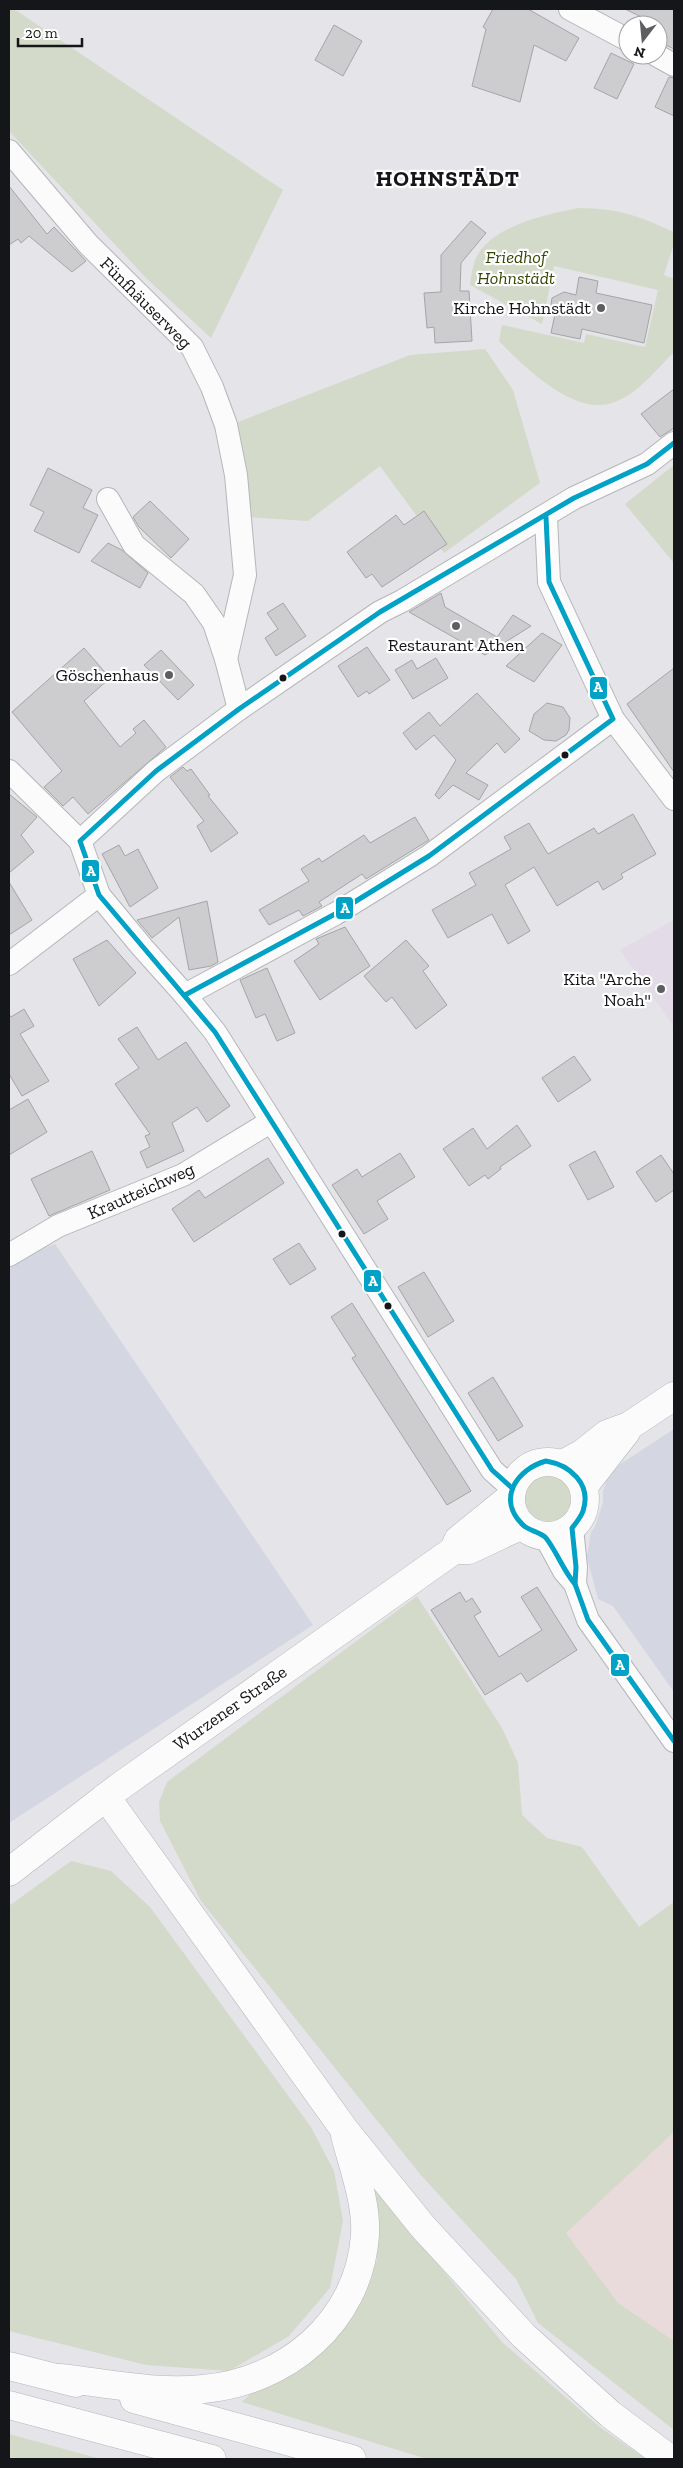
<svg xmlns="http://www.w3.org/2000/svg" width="683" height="2468" viewBox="0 0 683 2468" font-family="'Zilla Slab',serif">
  <rect width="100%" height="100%" fill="#e4e4e9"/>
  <g fill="#d4d6e1">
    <path d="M 55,1244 L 313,1625 L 9,1823 L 9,1261 Z"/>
    <path d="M 674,1429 L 674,1692 L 613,1606 L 598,1599 L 587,1557 L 591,1532 L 595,1527 L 603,1502 L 603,1491 L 607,1480 L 619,1465 Z"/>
  </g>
  <path fill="#e9dbdb" d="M 674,2132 L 674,2341 L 618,2303 L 565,2233 Z"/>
  <path fill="#e3dbe8" d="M 674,920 L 674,1027 L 620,950 Z"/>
  <g fill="#d4daca">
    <path d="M 9,9 L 14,9 L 283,190 L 211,338 L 147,279 L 9,131 Z"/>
    <path d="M 579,208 C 621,209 636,215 674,232 L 674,243 L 664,275 L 674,279 L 674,352 C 656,370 635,398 608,404 C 571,413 522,365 499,341 L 502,325 L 584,343 L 586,334 L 645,347 L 658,290 L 554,266 L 542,324 L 470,285 C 471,275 473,263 478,254 C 496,225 547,214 579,208 Z"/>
    <path d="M 485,349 L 513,390 L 540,483 L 444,553 L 380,466 L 308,521 L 247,517 L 233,424 L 410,355 Z"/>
    <path d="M 674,465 L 674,563 L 625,504 Z"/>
    <circle cx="548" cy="1499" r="23"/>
    <path d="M 417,1596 L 502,1728 L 518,1763 L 522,1815 L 547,1838 L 582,1847 L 639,1927 L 674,1902 L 674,2132 L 566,2233 L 618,2303 L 674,2341 L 674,2430 L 538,2323 L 516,2279 L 420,2174 L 201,1901 L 160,1821 L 159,1802 L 167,1782 Z"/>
    <path d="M 71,1861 L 111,1871 L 150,1907 L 311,2127 L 334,2171 L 343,2221 L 330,2288 L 289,2336 L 229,2371 L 146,2365 L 9,2331 L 9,1906 Z"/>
    <path d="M 374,2180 L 426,2250 L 503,2343 L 601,2428 L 646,2459 L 427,2459 L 242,2402 L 254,2390 L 311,2361 L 352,2318 L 377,2260 Z"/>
    <path d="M 9,2434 L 101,2459 L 9,2459 Z"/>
  </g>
  <g fill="#cdcccf" stroke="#a6a4a8">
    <path d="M 493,9 L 528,9 L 579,38 L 566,61 L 534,45 L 520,102 L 472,86 L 486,29 L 483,27 Z"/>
    <path d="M 625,9 L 674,9 L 674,49 L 658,41 L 658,25 Z"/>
    <path d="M 334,25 L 362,41 L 343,76 L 315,60 Z"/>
    <path d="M 611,53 L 634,64 L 617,99 L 594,88 Z"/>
    <path d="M 669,77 L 674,78 L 674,116 L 655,107 Z"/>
    <path d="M 9,186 L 47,234 L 54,227 L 86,261 L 72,272 L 29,236 L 21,243 L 18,239 L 9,245 Z"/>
    <path d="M 471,221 L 486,233 L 461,263 L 460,291 L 469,291 L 472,341 L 435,343 L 434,327 L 427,328 L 424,293 L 441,292 L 441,255 Z"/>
    <path d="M 579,277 L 598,281 L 596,293 L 652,305 L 644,343 L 582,329 L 580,339 L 551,333 L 555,314 L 550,311 L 552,298 L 564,292 L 576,295 Z"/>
    <path d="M 674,389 L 674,428 L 660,437 L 641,414 Z"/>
    <path d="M 48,468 L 92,490 L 83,508 L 98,515 L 79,553 L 34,531 L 44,512 L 30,505 Z"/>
    <path d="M 150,501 L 189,539 L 171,558 L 139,527 L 133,517 Z"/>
    <path d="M 424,511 L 447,544 L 382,587 L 372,574 L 366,578 L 347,552 L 396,515 L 404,525 Z"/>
    <path d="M 108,543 L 122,550 L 148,573 L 140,588 L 91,561 Z"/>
    <path d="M 441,593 L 445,607 L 497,637 L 513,615 L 531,626 L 485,655 L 409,612 Z"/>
    <path d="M 283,603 L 306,636 L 276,656 L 265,638 L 278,629 L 267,613 Z"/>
    <path d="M 542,633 L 562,645 L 534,682 L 506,666 Z"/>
    <path d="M 367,647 L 390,680 L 369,694 L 367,691 L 358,697 L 338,666 Z"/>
    <path d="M 84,648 L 110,678 L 84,701 L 120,747 L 136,733 L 133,729 L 144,720 L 166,747 L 88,814 L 73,797 L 63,806 L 44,787 L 62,771 L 12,712 Z"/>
    <path d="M 161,650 L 194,685 L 178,700 L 144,665 Z"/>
    <path d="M 436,658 L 448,678 L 413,699 L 395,670 L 412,660 L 417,669 Z"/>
    <path d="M 674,668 L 674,772 L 627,704 Z"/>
    <path d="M 477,693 L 520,739 L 505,753 L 497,743 L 466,773 L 488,785 L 479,800 L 453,785 L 439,799 L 435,795 L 456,760 L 434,735 L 416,750 L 403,733 L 429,712 L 440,726 Z"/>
    <path d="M 547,703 L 563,707 L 570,718 L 569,730 L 566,735 L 556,741 L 544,740 L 529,731 L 534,714 Z"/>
    <path d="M 183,767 L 187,771 L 191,769 L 210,795 L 208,796 L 238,833 L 211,852 L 197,826 L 204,821 L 170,777 Z"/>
    <path d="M 9,794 L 37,817 L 21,835 L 34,852 L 9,873 Z"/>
    <path d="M 633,814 L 656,854 L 621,874 L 623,878 L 603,890 L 598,881 L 557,906 L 534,867 L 505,885 L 530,931 L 508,944 L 492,914 L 448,938 L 432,910 L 476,885 L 469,873 L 511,849 L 504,837 L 529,823 L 548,854 L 594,828 L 598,834 Z"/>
    <path d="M 415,817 L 429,840 L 366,879 L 362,874 L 319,902 L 322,906 L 303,916 L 299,910 L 269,925 L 259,910 L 309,881 L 301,869 L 319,858 L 322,862 L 364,835 L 370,843 Z"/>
    <path d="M 119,845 L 125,856 L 138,849 L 158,888 L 130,907 L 102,854 Z"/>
    <path d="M 9,882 L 32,920 L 9,935 Z"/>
    <path d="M 207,901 L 218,962 L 211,966 L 189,970 L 179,917 L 152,938 L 137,920 Z"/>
    <path d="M 345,927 L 370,966 L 320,1000 L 294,961 L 319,944 L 316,939 Z"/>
    <path d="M 107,940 L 136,973 L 99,1006 L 73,959 Z"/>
    <path d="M 406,940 L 429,966 L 423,971 L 447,1005 L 416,1029 L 392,997 L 386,1002 L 364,976 Z"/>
    <path d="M 267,968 L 295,1033 L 277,1041 L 265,1014 L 256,1018 L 240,980 Z"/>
    <path d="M 24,1009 L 34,1026 L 20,1034 L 49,1081 L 22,1096 L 9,1074 L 9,1014 L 11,1017 Z"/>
    <path d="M 137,1027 L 158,1060 L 186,1042 L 230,1106 L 207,1122 L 197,1107 L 172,1123 L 184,1151 L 147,1168 L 140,1152 L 150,1147 L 145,1136 L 150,1134 L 115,1084 L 139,1068 L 118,1039 Z"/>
    <path d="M 574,1056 L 591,1080 L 558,1102 L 542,1078 Z"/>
    <path d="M 28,1099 L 47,1132 L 9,1155 L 9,1110 Z"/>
    <path d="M 517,1125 L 531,1146 L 500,1167 L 501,1169 L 488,1179 L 485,1175 L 469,1186 L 443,1149 L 473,1128 L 487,1149 Z"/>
    <path d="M 92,1151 L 110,1190 L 49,1216 L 31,1179 Z"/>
    <path d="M 595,1151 L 614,1187 L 588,1200 L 569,1165 Z"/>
    <path d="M 400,1153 L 415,1177 L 377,1201 L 388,1219 L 364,1234 L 332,1185 L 357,1169 L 362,1177 Z"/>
    <path d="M 661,1155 L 674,1174 L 674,1190 L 656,1202 L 636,1172 Z"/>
    <path d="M 268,1158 L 284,1183 L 194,1242 L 172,1209 L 199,1190 L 205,1198 Z"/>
    <path d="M 299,1243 L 316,1269 L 290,1285 L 273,1259 Z"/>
    <path d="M 424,1272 L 454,1321 L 428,1337 L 398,1287 Z"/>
    <path d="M 352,1303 L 471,1491 L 447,1505 L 352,1358 L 356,1356 L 331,1317 Z"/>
    <path d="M 493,1377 L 523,1426 L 498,1441 L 468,1393 Z"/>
    <path d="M 537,1587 L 577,1650 L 527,1682 L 521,1673 L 485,1695 L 431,1610 L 460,1592 L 466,1602 L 472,1598 L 481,1612 L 474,1616 L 499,1657 L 542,1630 L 521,1597 Z"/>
  </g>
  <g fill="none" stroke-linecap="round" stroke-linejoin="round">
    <defs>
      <g id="street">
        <path d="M 570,9 L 628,40"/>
        <path d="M 656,55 L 674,65"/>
        <path d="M 9,151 L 88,244 L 192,347 L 212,387 L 226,425 L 236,475 L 245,575 L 226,659"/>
        <path d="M 108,499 L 134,545 L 194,594 L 214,623 L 226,659 L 239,709"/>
        <path d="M 546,517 L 549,582 L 613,719 L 674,799"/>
        <path d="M 9,771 L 80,841 L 99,895 L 142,947 L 185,995 L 215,1032 L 492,1470 L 512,1488"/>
        <path d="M 80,841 L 156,771 L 239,709 L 380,612 L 402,601 L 574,498 L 647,464 L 674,443"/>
        <path d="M 9,964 L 99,895"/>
        <path d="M 185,995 L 335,914 L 429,856 L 613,719"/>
        <path d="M 9,1255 L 58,1226 L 183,1175 L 270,1122"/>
        <path d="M 572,1528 L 576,1567 L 575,1584"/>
        <path d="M 545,1536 L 564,1571 L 575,1584 L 588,1620 L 674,1741"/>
      </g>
      <g id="primary">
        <circle cx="548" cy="1499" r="37"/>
        <path d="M 563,1464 L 583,1453 L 607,1434 L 629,1426 L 674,1396"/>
        <path d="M 584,1486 L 626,1432"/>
        <path d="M 454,1550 L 458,1540 L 511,1497"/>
        <path d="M 9,1872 L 119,1787 L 454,1550 L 469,1550 L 522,1525"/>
      </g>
      <g id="highway">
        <path d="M 106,1797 L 344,2129 L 423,2227 L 524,2336 L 610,2414 L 670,2459"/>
        <path d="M 9,2366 L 76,2383"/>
        <path d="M 60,2378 C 106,2383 156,2394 203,2389 C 286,2382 359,2322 365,2235 C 367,2203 353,2167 345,2135"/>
        <path d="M 134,2399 L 352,2459"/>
        <path d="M 9,2405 L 212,2459"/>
      </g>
    </defs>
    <use href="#street" stroke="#b5b6ba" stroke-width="24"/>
    <use href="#primary" stroke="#b5b6ba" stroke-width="29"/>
    <use href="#highway" stroke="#b5b6ba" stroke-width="29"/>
    <use href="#street" stroke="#fbfbfc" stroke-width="22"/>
    <use href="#primary" stroke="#fbfbfc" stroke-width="28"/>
    <use href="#highway" stroke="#fbfbfc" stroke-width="28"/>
    <defs>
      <g id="bus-1">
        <path d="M 185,995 L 335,914 L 429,856 L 613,719 L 549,582 L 546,517"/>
        <path d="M 546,1461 C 570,1465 592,1484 583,1511 C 581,1517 576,1523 572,1528 L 576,1567 L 575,1584 C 563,1570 557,1552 546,1538 C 541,1532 529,1531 523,1525 C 496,1499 517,1469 546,1461 Z"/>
        <path d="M 512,1488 L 492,1470 L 215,1032 L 99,895 L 80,841 L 156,771 L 239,709 L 380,612 L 574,498 L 647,464 L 674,443"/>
        <path d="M 575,1584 L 588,1620 L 674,1741"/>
      </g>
    </defs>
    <use href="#bus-1" stroke="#fff" stroke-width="9"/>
    <use href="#bus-1" stroke="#01a2c5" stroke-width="5"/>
  </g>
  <g fill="#5d5e62" stroke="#fff" stroke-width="2">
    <circle cx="601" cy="308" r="5"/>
    <circle cx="456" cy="626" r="5"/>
    <circle cx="169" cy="675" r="5"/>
    <circle cx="661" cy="989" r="5"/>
  </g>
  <g fill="#151619" stroke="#fff" stroke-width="2">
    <circle cx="283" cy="678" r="4.5"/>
    <circle cx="565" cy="755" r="4.5"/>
    <circle cx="342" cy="1234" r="4.5"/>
    <circle cx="388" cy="1306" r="4.5"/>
  </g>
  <g text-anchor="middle" stroke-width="4.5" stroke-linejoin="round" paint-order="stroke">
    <g font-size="18" font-style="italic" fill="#364605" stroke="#fff">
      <text x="516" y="263">Friedhof<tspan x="516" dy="21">Hohnstädt</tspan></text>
    </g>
    <g font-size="18" fill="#151619" stroke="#fff">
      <text transform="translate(146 303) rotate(45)" y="6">Fünfhäuserweg</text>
      <text transform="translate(141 1191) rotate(-24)" y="6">Krautteichweg</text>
      <text transform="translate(230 1708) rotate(-35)" y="6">Wurzener Straße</text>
    </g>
    <g font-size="18" fill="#151619" stroke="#fff" text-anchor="end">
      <text x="591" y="314">Kirche Hohnstädt</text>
      <text x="456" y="651" text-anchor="middle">Restaurant Athen</text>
      <text x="159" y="681">Göschenhaus</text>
      <text x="651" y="985">Kita "Arche<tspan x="651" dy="21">Noah"</tspan></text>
    </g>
    <g font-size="22" font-weight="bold" letter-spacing="1" fill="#151619" stroke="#fff">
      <text x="448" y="186">HOHNSTÄDT</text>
    </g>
  </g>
  <g stroke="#fff" stroke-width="2">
    <rect x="589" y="676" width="19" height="24" rx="5" fill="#01a2c5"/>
    <rect x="81" y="859" width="19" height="24" rx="5" fill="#01a2c5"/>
    <rect x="335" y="896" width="19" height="24" rx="5" fill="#01a2c5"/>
    <rect x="363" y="1269" width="19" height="24" rx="5" fill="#01a2c5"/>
    <rect x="610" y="1653" width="20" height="24" rx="5" fill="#01a2c5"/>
  </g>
  <g font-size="14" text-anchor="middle" font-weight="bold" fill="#fff">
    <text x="598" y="692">A</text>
    <text x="91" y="876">A</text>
    <text x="345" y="913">A</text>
    <text x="373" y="1286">A</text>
    <text x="620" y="1670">A</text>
  </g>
  <rect width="683" height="2468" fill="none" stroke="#151619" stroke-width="20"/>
  <g transform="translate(643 40) rotate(196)"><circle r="24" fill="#ffffff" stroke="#a1a2a3"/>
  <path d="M0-4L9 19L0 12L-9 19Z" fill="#5d5e62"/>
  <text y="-8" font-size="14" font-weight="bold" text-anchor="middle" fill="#151619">N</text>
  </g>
  <path d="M18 38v8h64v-8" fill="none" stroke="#151619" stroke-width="2.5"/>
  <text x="25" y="38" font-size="15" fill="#151619" stroke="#ffffff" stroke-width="4" paint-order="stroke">20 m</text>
</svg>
